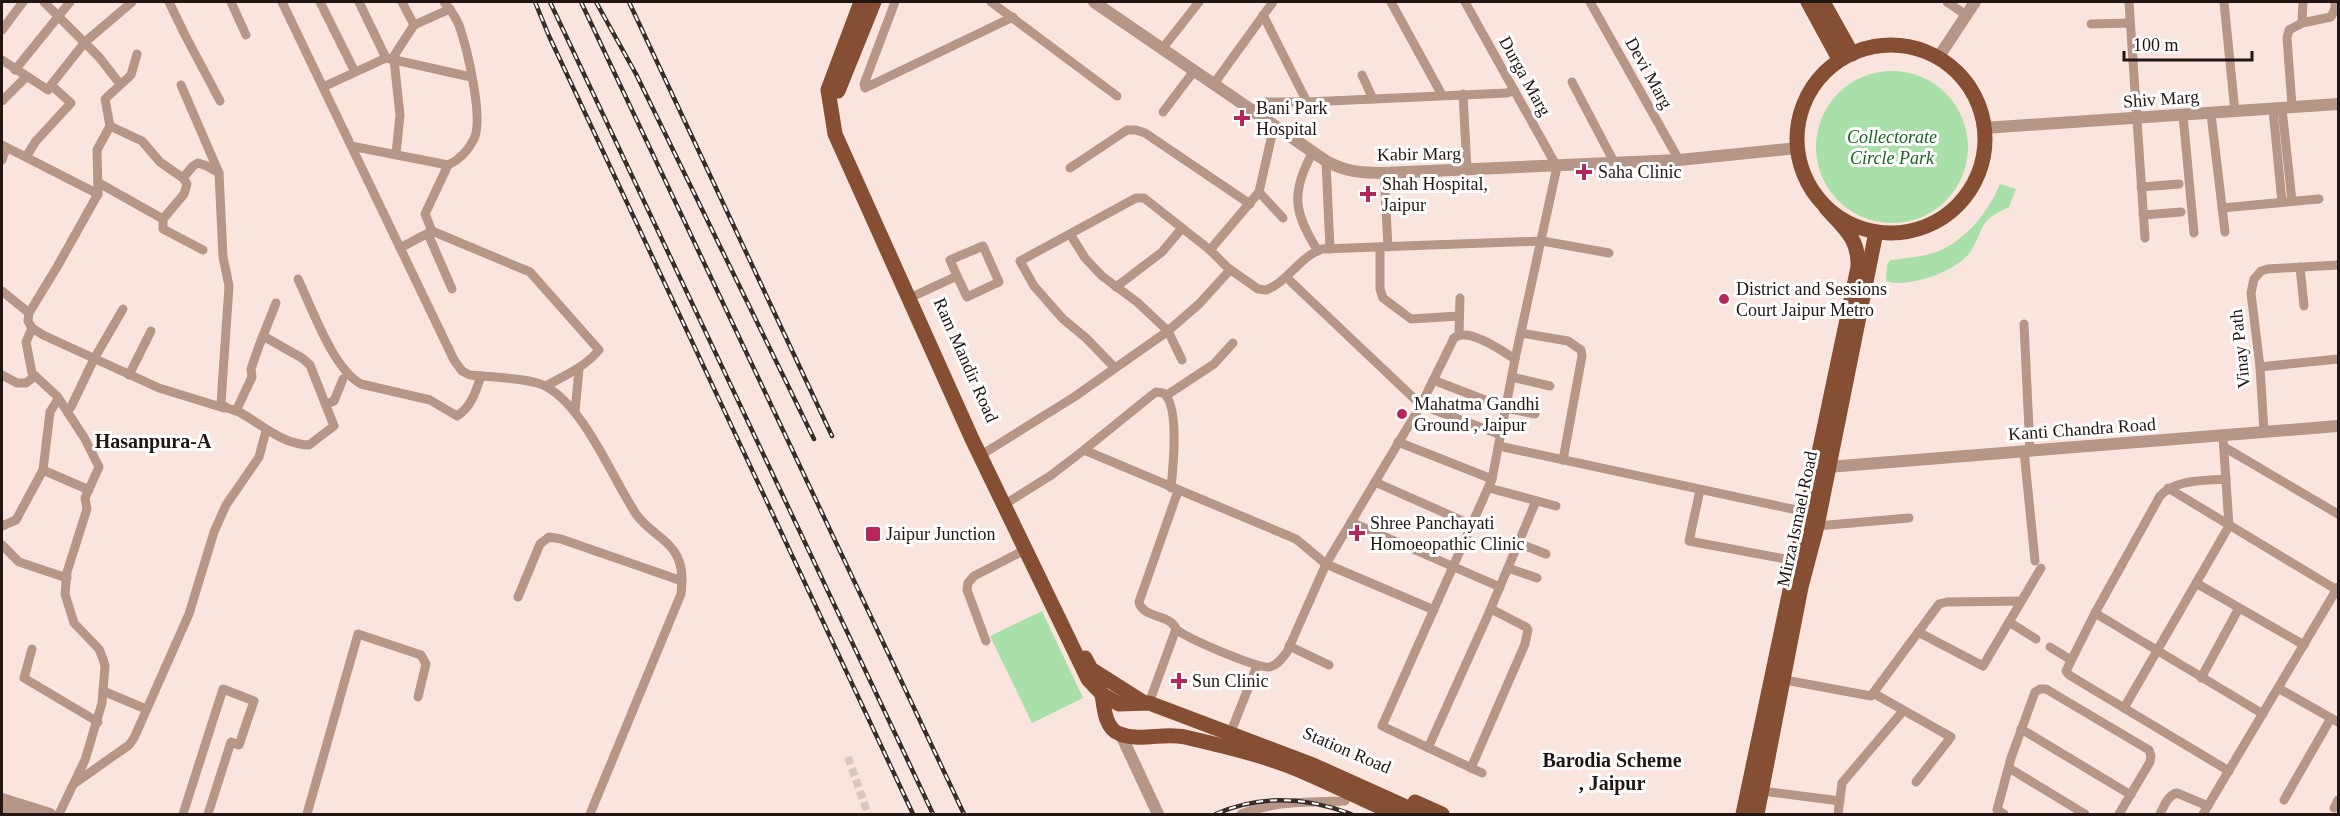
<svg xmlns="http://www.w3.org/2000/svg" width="2340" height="816" viewBox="0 0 2340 816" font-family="Georgia,serif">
  <rect width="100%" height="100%" fill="#fae5de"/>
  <g fill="#a9dfa8">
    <circle cx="1892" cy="147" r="76"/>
    <path d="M 2000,184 L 2016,189 L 2009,207 C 1977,222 1987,224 1971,251 C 1958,271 1908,289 1886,281 L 1887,265 L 1890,260 C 1907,258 1925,257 1941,250 C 1969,237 1989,210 2000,184 Z"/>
    <path d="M 1042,611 L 1083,698 L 1032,723 L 990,636 Z"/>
  </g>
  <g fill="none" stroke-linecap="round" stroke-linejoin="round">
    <path stroke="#d9c6bf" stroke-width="8" stroke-dasharray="8 4" stroke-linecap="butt" d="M 848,757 L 868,814"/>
    <g stroke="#b69686" stroke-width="9">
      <path d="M 44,2 L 99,57 L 120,84"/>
      <path d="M 169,2 L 185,35 L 220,101"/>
      <path d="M 231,2 L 246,35"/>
      <path d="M 282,2 L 454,360 L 462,371 L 470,375 C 489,377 532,378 547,387 C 586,410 611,476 636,514 C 648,532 672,540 679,561 C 683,571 682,583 681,594 L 590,814"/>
      <path d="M 320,2 L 355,72"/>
      <path d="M 359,2 L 386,58 L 471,77"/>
      <path d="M 402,2 L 414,25 L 450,9"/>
      <path d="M 895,2 L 864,84 L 865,88 L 1013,17"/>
      <path d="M 991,2 L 1117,96"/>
      <path d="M 1391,2 L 1442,95"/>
      <path d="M 1465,2 L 1557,167 L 1515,359 L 1492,479 L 1382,726 L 1482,773"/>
      <path d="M 1590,2 L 1679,160"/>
      <path d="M 1947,2 L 1966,15"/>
      <path d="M 2129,2 L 2145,238"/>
      <path d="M 2224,2 L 2235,112"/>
      <path d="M 1263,15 L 1307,102"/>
      <path d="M 2302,23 L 2303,2"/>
      <path d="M 2091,24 L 2130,23"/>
      <path d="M 2,30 L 23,2"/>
      <path d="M 1162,49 L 1199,2"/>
      <path d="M 392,59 L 414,25"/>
      <path d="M 2,60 L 48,90 L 51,85 L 71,103 L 36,141 L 26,157"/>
      <path d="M 394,60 L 400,115 L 396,154"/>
      <path d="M 15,70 L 70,2"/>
      <path d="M 1362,75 L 1373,99"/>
      <path d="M 1572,82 L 1615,164"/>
      <path d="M 51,85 L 85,42 L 132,2"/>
      <path d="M 181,85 L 219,173"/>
      <path d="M 1213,85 L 1273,2"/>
      <path d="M 323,87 L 386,58"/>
      <path d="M 1463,94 L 1467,170"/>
      <path d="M 2,101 L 26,77"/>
      <path d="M 2292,106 L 2287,38 L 2289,30 L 2302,23 L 2331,17 L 2335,9 L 2335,2"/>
      <path d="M 2282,109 L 2292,201"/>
      <path d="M 2273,110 L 2282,202"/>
      <path d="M 1163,112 L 1194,71"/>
      <path d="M 1253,112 L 1259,105 L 1267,102 L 1307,102 L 1507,93 L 1514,90"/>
      <path d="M 2211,114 L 2225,232"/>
      <path d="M 2183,115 L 2194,233"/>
      <path d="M 110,126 L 142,141 L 160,162 L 183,178 L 187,184 L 184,194 L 163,219"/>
      <path d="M 2,145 L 98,194"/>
      <path d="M 351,146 L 448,165 C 459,160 468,151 474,139 C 484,118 467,48 459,25 C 455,16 450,9 444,2"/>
      <path d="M 1313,152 C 1290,193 1294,213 1318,251"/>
      <path d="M 2,160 L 6,148"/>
      <path d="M 1326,161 L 1330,249"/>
      <path d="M 1070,168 L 1127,130 L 1136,130 L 1145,133 L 1250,204"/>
      <path d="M 1384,173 L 1388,247"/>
      <path d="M 183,178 L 193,166 L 198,163 L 207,166 L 219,173 L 223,257 L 229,286 L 221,403 C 226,410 234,409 241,413 C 264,426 282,444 309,445 L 334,426 L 310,365 L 302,358 L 263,336"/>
      <path d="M 99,183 L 163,219 L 163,229 L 203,250"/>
      <path d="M 2141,187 L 2179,184"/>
      <path d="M 1259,192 L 1283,218"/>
      <path d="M 2222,208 L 2319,199"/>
      <path d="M 2143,215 L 2181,212"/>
      <path d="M 432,231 L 425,214 L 448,165"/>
      <path d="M 428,234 L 452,289"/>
      <path d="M 1070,234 L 1085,258 L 1102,276 L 1137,302 L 1168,331 L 1182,360"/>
      <path d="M 1380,247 L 1380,289 L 1383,298 L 1411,319 L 1459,316"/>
      <path d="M 400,248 L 432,231 L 530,272 L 599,350 C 585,367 565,375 546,386"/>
      <path d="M 1210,250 L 1259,192 L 1274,126"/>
      <path d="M 2300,267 L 2304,306"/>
      <path d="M 1228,268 L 1258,289 L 1266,290 C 1288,282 1300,256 1322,249 L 1542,241 L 1609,253"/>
      <path d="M 1286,277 L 1421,405 L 1501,435"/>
      <path d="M 298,279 C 312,308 333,369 361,384 L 430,400 L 457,416 C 471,408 476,391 481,376"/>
      <path d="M 1116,287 L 1162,252 L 1182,228"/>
      <path d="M 2,291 L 29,313"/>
      <path d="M 916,295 L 957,276 L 950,260 L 983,246 L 999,282 L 967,297 L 957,276"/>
      <path d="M 2024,324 L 2030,451"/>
      <path d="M 32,328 L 43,335 L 159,388 L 224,408"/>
      <path d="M 1521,333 L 1568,341 L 1581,350 L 1582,356 L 1563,460"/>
      <path d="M 1459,334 L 1460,298"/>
      <path d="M 2260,367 L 2338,359"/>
      <path d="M 2,375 L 17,383 L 26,383 L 35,376"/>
      <path d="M 129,375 L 151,331"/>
      <path d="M 1512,377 L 1550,386"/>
      <path d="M 1433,380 L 1506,408 L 1535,414"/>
      <path d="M 1167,395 L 1214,364 L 1233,343"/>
      <path d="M 326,404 L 334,401 L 343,379"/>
      <path d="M 67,411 L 71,407 L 94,359 L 123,309"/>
      <path d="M 236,411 L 252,377 L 251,369 L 259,346 L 276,303"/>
      <path d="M 575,412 L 579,369"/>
      <path d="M 2264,432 L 2260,367 L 2251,293 L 2254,279 L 2261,271 L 2268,269 L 2338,265"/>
      <path d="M 1398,442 L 1492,479"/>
      <path d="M 1499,446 L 1806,512"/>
      <path d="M 2224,447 L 2338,514"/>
      <path d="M 1084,450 L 1152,395 L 1156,392 L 1163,393 C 1180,404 1173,468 1171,488"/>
      <path d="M 2024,451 L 2035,561"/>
      <path d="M 986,452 L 1074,397 L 1168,331 L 1199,304 L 1230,270 L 1210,250 L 1144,198 L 1136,198 L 1020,261 L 1034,286 L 1063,319 L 1086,338 L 1115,368"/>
      <path d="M 43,470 L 89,490"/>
      <path d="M 2226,479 C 2204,481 2175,479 2160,496 L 2095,613 L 2066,671 L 2069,675 L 2229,771"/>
      <path d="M 1375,482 L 1472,525"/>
      <path d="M 1489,488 L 1556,506"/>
      <path d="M 2168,488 L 2337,590"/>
      <path d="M 1700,490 L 1689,541 L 1796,561"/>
      <path d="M 1010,501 L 1050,476 L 1084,450 L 1296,539 L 1326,564 L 1434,610"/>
      <path d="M 1351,522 L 1500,587"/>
      <path d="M 2,526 L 16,520 L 43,470 L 50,412 L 58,399"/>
      <path d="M 1817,526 L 1909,518"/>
      <path d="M 1518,543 L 1546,554"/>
      <path d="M 2,545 L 19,562 L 67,578"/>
      <path d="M 1508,568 L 1537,578"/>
      <path d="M 2196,583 L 2304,645"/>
      <path d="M 518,597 L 540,544 L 549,537 L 561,539 L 682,581"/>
      <path d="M 2095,613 L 2263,714"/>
      <path d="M 2009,622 L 2036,639"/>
      <path d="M 1176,629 C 1186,638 1258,669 1270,667 C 1278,665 1282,658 1287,652 L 1326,564 L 1421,405 L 1454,338 C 1468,327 1501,350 1515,359"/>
      <path d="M 1918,632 L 1983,666 L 2041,568"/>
      <path d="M 986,641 L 967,590 L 968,583 L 974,576 L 1025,550"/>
      <path d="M 1289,646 L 1329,665"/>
      <path d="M 2050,647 L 2071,660"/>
      <path d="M 32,649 L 24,678 L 98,722"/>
      <path d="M 2201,678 L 2239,608"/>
      <path d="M 1785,680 L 1871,696 L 1939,604 L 1947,602 L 2021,601"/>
      <path d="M 2278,688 L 2338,722"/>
      <path d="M 103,691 L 146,709"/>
      <path d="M 1873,693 L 1951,737 L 1916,782"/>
      <path d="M 1149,703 L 1176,629 C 1171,614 1143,619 1139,602 L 1178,491"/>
      <path d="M 2124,708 L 2229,526 L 2223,437"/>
      <path d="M 2021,729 L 2131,795"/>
      <path d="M 1230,734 L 1257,666"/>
      <path d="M 1428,748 L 1488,615 L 1536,501"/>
      <path d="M 1471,768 L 1525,644 L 1528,630 L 1526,627 L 1491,609"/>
      <path d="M 2009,768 L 2085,814"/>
      <path d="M 75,783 L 129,745 L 134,738 L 189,614 L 214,532 L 226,505 L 259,457 L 266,431"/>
      <path d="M 1762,791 L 1840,801"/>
      <path d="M 2284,800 L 2331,718"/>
      <path d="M 2334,808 L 2338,800"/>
      <path d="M 59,814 L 85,760 L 102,703 L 105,666 L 103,659 L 99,649 L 74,623 L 65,594 L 67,572 L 87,509 L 85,498 L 99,467 L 85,439 L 57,396 L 32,373 L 26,342 L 32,328 L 28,321 L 29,313 L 57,267 L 98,194 L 97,150 L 110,126 L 105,99 L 131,75 L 137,54"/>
      <path d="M 183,814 L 223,689 L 254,701 L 239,745 L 231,742 L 208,814"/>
      <path d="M 307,814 L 358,634 L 421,655 L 426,664 L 418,697"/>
      <path d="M 1241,814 C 1274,801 1310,802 1345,801"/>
      <path d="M 1838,814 L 1842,783 L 1903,711"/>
      <path d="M 2004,814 L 1997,810 L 2011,758 L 2035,692 L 2040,689 L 2046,689 L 2149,750 L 2151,756 L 2150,762 L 2119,814"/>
      <path d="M 2160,814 C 2164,806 2168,795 2177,793 L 2208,806"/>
      <path d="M 2203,814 L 2338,587"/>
    </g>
    <g stroke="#b69686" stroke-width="12">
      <path d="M 1094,2 L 1326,161 C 1346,172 1362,173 1384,173 L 1679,160 L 1797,148"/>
      <path d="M 1938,58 L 1975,2"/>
      <path d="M 1984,128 L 2338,104"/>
      <path d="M 1828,467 L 2338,426"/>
      <path d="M 1121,735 L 1158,814"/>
      <path d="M 2,799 L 50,814"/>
      <path d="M 2,808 L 20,814"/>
    </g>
    <g stroke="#864f33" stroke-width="15">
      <path d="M 861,2 L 828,90 L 835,134 L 972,439 L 1088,679 L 1103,695 L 1119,704 L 1149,703 L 1181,715 L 1313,765 L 1422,814"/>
      <path d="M 1808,2 L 1839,59"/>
      <path d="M 1823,2 L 1852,54"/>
      <circle cx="1891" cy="139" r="94"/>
      <path d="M 838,91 L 874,2"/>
      <path d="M 1085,658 L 1091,669 L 1143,702"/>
      <path d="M 1102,694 C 1104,708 1105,729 1120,734 C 1141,742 1164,732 1185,737 C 1223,746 1263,755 1299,770 C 1332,784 1364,800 1396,814"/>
      <path d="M 1415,802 L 1442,814"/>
      <path d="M 1743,814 L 1858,267 C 1859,238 1844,228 1826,208"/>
      <path d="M 1757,814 L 1801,587 L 1817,526 L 1876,232"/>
    </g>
    <defs>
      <g id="rail">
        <path d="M 535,2 L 549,36 L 913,814"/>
        <path d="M 550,2 L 933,814"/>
        <path d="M 581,2 L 964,814"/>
        <path d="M 596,2 L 636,74 L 814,439"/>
        <path d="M 629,2 L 832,436"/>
        <path d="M 1216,814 C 1261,794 1306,797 1351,814"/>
      </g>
    </defs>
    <use href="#rail" stroke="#382c28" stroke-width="4.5"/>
    <use href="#rail" stroke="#fff" stroke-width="2" stroke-dasharray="7" stroke-linecap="butt"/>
  </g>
  <g fill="#b5275b" stroke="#fff" stroke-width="2">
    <path d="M1239 109h6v6h6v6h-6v6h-6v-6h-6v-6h6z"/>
    <path d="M1581 163h6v6h6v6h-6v6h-6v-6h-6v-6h6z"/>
    <path d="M1365 185h6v6h6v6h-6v6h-6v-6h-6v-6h6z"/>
    <circle cx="1724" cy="299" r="6"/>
    <circle cx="1402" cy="414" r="6"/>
    <path d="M1354 524h6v6h6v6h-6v6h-6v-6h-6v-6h6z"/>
    <rect x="865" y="526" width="16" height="16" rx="3"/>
    <path d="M1176 672h6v6h6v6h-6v6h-6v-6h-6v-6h6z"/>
  </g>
  <g text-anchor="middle" stroke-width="6" stroke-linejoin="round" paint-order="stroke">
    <g font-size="18" fill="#211612" stroke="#fff">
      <text transform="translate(1649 73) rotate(61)" y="6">Devi Marg</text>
      <text transform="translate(1525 76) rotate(61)" y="6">Durga Marg</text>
      <text transform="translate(2161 99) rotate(-4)" y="6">Shiv Marg</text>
      <text transform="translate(1419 154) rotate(-1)" y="6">Kabir Marg</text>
      <text transform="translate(2240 349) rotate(-96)" y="6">Vinay Path</text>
      <text transform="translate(966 360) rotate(66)" y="6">Ram Mandir Road</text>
      <text transform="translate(2082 429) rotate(-4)" y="6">Kanti Chandra Road</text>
      <text transform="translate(1797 519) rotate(-78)" y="6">Mirza Ismael Road</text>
      <text transform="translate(1347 750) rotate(23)" y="6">Station Road</text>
    </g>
    <g font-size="18" fill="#211612" stroke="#fff" text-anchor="start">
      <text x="1256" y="114">Bani Park<tspan x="1256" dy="21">Hospital</tspan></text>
      <text x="1598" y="178">Saha Clinic</text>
      <text x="1382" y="190">Shah Hospital,<tspan x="1382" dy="21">Jaipur</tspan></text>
      <text x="1736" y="295">District and Sessions<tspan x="1736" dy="21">Court Jaipur Metro</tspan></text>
      <text x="1414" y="410">Mahatma Gandhi<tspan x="1414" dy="21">Ground , Jaipur</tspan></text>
      <text x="1370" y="529">Shree Panchayati<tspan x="1370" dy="21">Homoeopathic Clinic</tspan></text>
      <text x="886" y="540">Jaipur Junction</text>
      <text x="1192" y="687">Sun Clinic</text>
    </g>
    <g font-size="18" font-style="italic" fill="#16651d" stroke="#fff">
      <text x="1892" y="143">Collectorate<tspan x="1892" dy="21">Circle Park</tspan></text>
    </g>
    <g font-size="20" font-weight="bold" fill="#211612" stroke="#fff">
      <text x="153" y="448">Hasanpura-A</text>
      <text x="1612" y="767">Barodia Scheme<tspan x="1612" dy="23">, Jaipur</tspan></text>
    </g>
  </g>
  <rect width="2340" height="816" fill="none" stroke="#211612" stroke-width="6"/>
  <path d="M2124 51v9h128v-9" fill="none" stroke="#211612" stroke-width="3"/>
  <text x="2133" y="51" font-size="18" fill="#211612" stroke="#ffffff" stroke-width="4.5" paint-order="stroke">100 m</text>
</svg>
